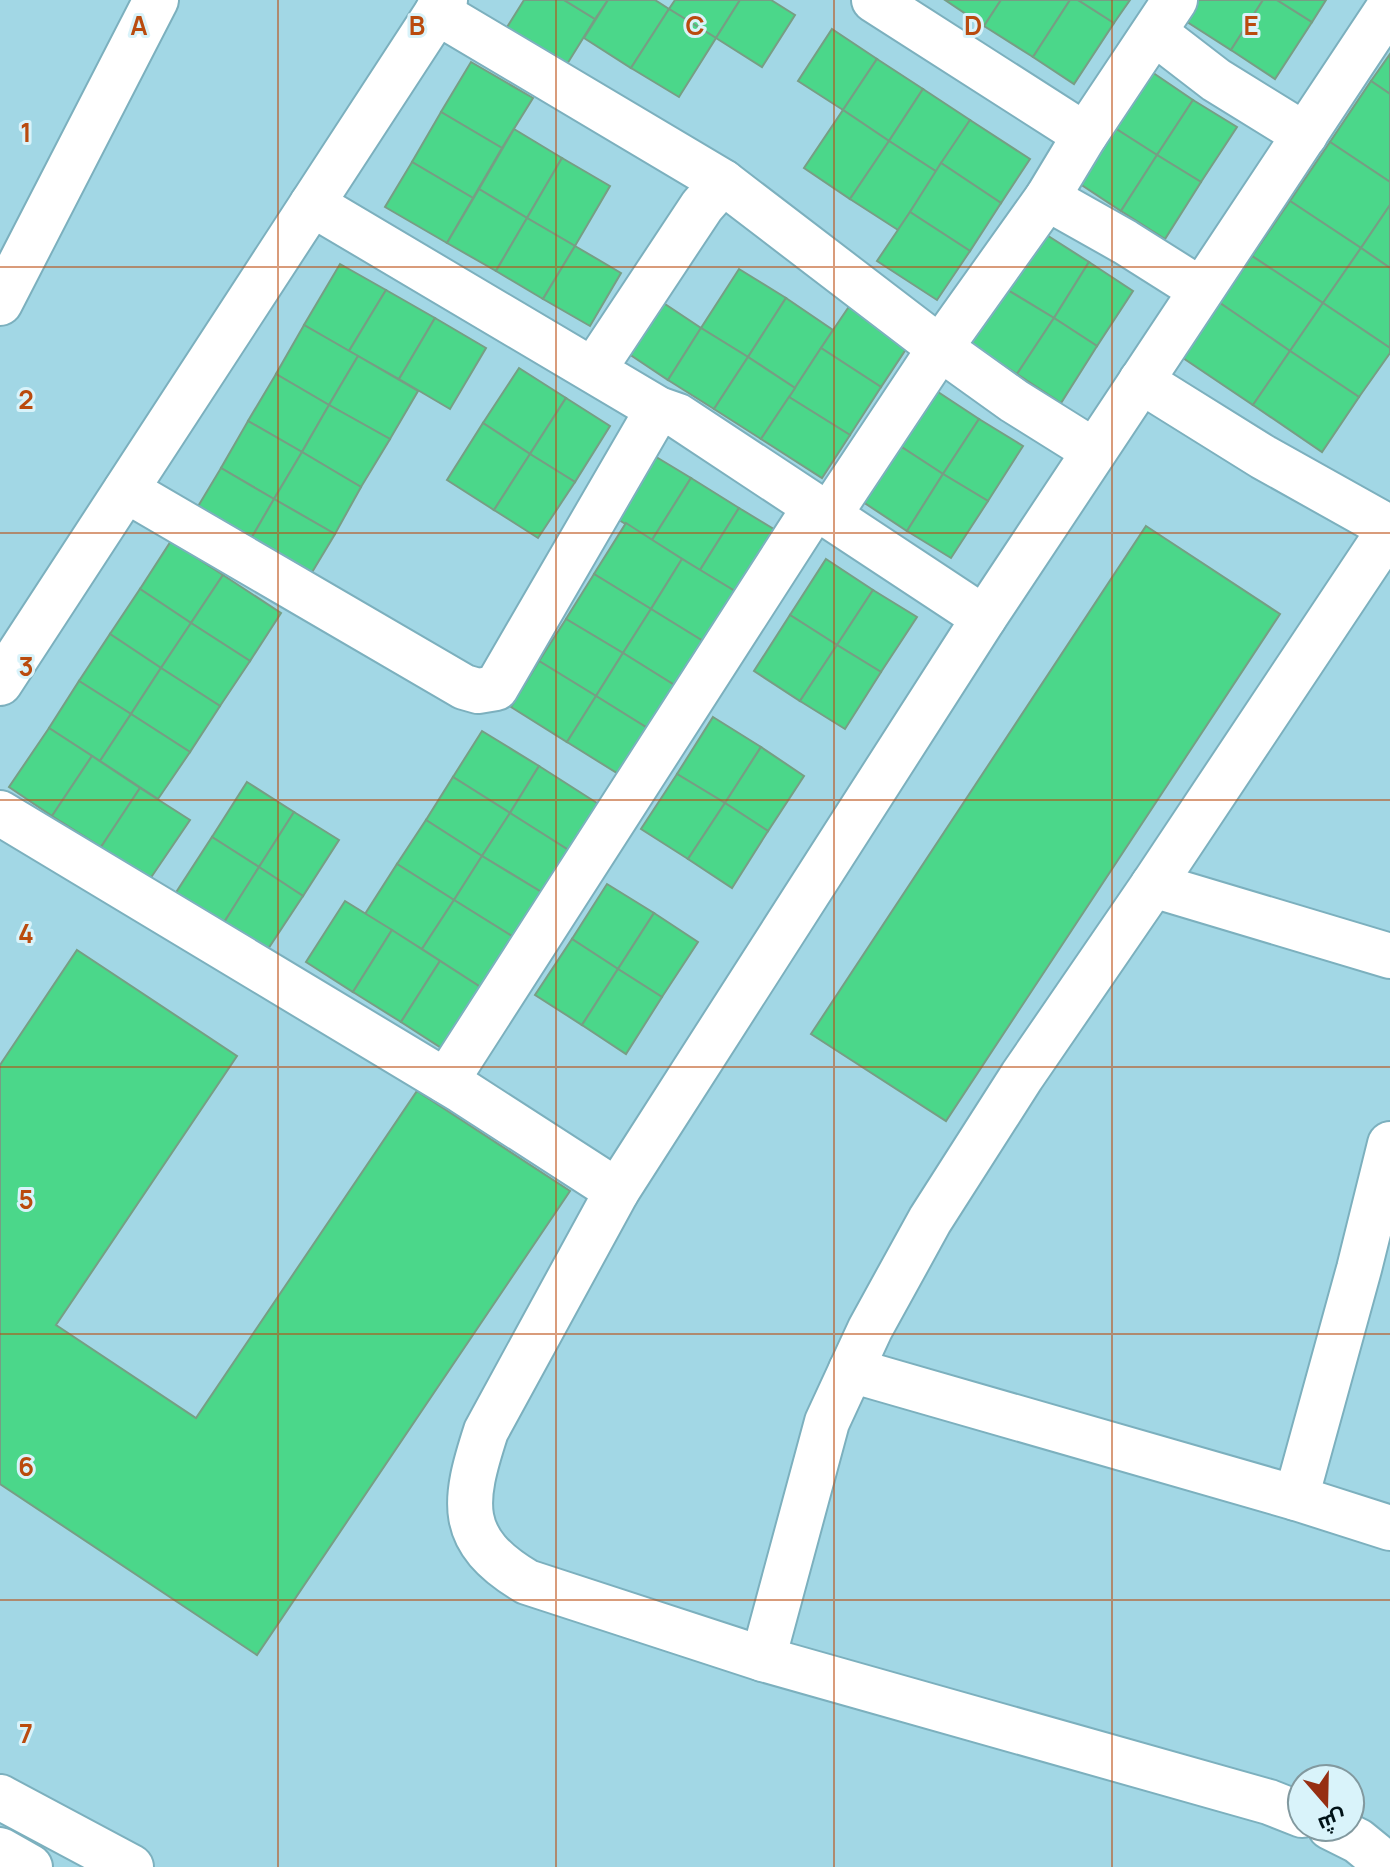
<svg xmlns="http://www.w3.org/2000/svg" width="1390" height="1867" viewBox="0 0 1390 1867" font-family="Manrope,Cairo,sans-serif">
  <rect width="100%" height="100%" fill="#a2d7e5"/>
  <g fill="#4bd78a" stroke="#779e84" stroke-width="2">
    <path d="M 524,0 L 564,0 L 595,19 L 564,69 L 504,32 Z"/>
    <path d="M 564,0 L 608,0 L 595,19 Z"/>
    <path d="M 608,0 L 655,0 L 669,9 L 631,68 L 584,38 Z"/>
    <path d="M 675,0 L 740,0 L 716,38 L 669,9 Z"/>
    <path d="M 740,0 L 771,0 L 795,15 L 762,67 L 716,38 Z"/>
    <path d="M 945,0 L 1001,0 L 984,26 Z"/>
    <path d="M 1001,0 L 1070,0 L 1033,57 L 984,26 Z"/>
    <path d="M 1070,0 L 1078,0 L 1114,23 L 1074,84 L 1033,57 Z"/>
    <path d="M 1078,0 L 1130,0 L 1114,23 Z"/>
    <path d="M 1197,0 L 1263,0 L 1231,50 L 1184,20 Z"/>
    <path d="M 1263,0 L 1277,0 L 1312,22 L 1275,79 L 1231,50 Z"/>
    <path d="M 1277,0 L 1326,0 L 1312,22 Z"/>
    <path d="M 669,9 L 716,38 L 679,97 L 631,68 Z"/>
    <path d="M 832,29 L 877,59 L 843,110 L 798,81 Z"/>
    <path d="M 1390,54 L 1390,94 L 1371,81 Z"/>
    <path d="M 877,59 L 923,89 L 889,141 L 843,110 Z"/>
    <path d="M 471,62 L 533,98 L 502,148 L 441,112 Z"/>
    <path d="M 1146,68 L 1193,100 L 1157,155 L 1110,125 Z"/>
    <path d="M 1371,81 L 1390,94 L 1390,182 L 1330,142 Z"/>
    <path d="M 923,89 L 970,120 L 937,172 L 889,141 Z"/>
    <path d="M 1193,100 L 1237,127 L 1201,182 L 1157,155 Z"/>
    <path d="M 843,110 L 889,141 L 850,199 L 804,168 Z"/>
    <path d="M 441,112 L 502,148 L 473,198 L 412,162 Z"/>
    <path d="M 970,120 L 1030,159 L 1001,203 L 941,163 Z"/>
    <path d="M 1110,125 L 1157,155 L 1121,211 L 1074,180 Z"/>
    <path d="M 514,129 L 562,158 L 527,218 L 479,189 Z"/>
    <path d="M 889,141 L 937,172 L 898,230 L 850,199 Z"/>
    <path d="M 1330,142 L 1390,182 L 1390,205 L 1361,248 L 1290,201 Z"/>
    <path d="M 1157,155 L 1201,182 L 1165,239 L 1121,211 Z"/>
    <path d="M 562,158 L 610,186 L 575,246 L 527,218 Z"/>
    <path d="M 412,162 L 473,198 L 447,243 L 385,207 Z"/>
    <path d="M 941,163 L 1001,203 L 970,251 L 910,212 Z"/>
    <path d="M 479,189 L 527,218 L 496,271 L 447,243 Z"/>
    <path d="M 1290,201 L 1361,248 L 1323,303 L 1252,256 Z"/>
    <path d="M 1390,205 L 1390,268 L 1361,248 Z"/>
    <path d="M 910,212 L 970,251 L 937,300 L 877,261 Z"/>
    <path d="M 527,218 L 575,246 L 543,299 L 496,271 Z"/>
    <path d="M 1042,232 L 1089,262 L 1054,318 L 1006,289 Z"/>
    <path d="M 575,246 L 621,273 L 590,326 L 543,299 Z"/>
    <path d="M 1361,248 L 1390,268 L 1390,348 L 1323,303 Z"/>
    <path d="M 1252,256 L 1323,303 L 1290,351 L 1220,303 Z"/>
    <path d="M 1089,262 L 1133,291 L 1097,346 L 1054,318 Z"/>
    <path d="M 340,264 L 386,290 L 349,351 L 304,325 Z"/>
    <path d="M 739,269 L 786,298 L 748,357 L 701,328 Z"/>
    <path d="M 1006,289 L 1054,318 L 1017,374 L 970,344 Z"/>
    <path d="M 386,290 L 435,318 L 399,379 L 349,351 Z"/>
    <path d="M 656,298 L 701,328 L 668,380 L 623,350 Z"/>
    <path d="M 786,298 L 833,330 L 795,388 L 748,357 Z"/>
    <path d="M 854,299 L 914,337 L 881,387 L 821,348 Z"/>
    <path d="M 1220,303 L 1290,351 L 1253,405 L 1183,358 Z"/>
    <path d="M 1323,303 L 1390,348 L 1390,353 L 1359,397 L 1290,351 Z"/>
    <path d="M 435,318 L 486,348 L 450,409 L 399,379 Z"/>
    <path d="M 1054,318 L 1097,346 L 1061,403 L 1017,374 Z"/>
    <path d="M 304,325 L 358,356 L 329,405 L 276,374 Z"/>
    <path d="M 701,328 L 748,357 L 714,409 L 668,380 Z"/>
    <path d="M 821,348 L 881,387 L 850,435 L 789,397 Z"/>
    <path d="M 1290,351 L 1359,397 L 1322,452 L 1253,405 Z"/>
    <path d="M 358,356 L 418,391 L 390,439 L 329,405 Z"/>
    <path d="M 748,357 L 795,388 L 761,439 L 714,409 Z"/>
    <path d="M 519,368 L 566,398 L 530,454 L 483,423 Z"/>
    <path d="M 276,374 L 329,405 L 302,452 L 248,421 Z"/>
    <path d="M 932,388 L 979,419 L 943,474 L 897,444 Z"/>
    <path d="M 789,397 L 850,435 L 822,478 L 761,439 Z"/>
    <path d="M 566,398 L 610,426 L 575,482 L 530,454 Z"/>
    <path d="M 329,405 L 390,439 L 361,487 L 302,452 Z"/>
    <path d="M 979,419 L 1023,446 L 988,501 L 943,474 Z"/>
    <path d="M 248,421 L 302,452 L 274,499 L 221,468 Z"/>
    <path d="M 483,423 L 530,454 L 494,510 L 447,480 Z"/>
    <path d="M 897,444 L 943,474 L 907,531 L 860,500 Z"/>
    <path d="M 643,449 L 691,478 L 652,540 L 604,511 Z"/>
    <path d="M 302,452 L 361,487 L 335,534 L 274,499 Z"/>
    <path d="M 530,454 L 575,482 L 538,538 L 494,510 Z"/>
    <path d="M 221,468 L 274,499 L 245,549 L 191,518 Z"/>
    <path d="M 943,474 L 988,501 L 951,558 L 907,531 Z"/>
    <path d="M 691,478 L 739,508 L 700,570 L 652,540 Z"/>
    <path d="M 274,499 L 335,534 L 305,584 L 245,549 Z"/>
    <path d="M 739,508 L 782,534 L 743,596 L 700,570 Z"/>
    <path d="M 626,523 L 682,559 L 651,609 L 594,574 Z"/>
    <path d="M 1146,526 L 1280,614 L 946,1121 L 811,1034 Z"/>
    <path d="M 171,541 L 223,575 L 191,623 L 140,589 Z"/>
    <path d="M 682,559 L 743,596 L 711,646 L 651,609 Z"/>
    <path d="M 826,559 L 873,590 L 837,645 L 790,615 Z"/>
    <path d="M 594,574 L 651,609 L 623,653 L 566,619 Z"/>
    <path d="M 223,575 L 281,613 L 250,661 L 191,623 Z"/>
    <path d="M 140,589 L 191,623 L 161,668 L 110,634 Z"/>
    <path d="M 873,590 L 917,617 L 881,672 L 837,645 Z"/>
    <path d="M 651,609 L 711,646 L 684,691 L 623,653 Z"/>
    <path d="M 790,615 L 837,645 L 800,701 L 754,671 Z"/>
    <path d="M 566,619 L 623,653 L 596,696 L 539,661 Z"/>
    <path d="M 191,623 L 250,661 L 220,706 L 161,668 Z"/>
    <path d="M 110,634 L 161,668 L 131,714 L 79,681 Z"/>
    <path d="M 837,645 L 881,672 L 845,729 L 800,701 Z"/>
    <path d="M 623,653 L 684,691 L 657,734 L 596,696 Z"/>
    <path d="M 539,661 L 596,696 L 567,742 L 511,707 Z"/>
    <path d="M 161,668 L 220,706 L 190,752 L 131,714 Z"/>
    <path d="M 79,681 L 131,714 L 100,761 L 49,728 Z"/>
    <path d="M 596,696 L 657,734 L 628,780 L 567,742 Z"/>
    <path d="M 131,714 L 190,752 L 158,799 L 100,761 Z"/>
    <path d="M 713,717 L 761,747 L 725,803 L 677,774 Z"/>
    <path d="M 49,728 L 92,756 L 52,816 L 9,787 Z"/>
    <path d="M 482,731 L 539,766 L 510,813 L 453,777 Z"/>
    <path d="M 761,747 L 804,776 L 768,831 L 725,803 Z"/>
    <path d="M 92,756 L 140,788 L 101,847 L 52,816 Z"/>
    <path d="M 539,766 L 600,805 L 570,851 L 510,813 Z"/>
    <path d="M 677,774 L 725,803 L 688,859 L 641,829 Z"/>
    <path d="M 453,777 L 510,813 L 482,856 L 426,820 Z"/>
    <path d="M 247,782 L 294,812 L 259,867 L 212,837 Z"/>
    <path d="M 140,788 L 190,820 L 150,879 L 101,847 Z"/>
    <path d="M 725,803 L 768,831 L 732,888 L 688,859 Z"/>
    <path d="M 294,812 L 339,840 L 303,896 L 259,867 Z"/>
    <path d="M 510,813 L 570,851 L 543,893 L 482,856 Z"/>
    <path d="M 426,820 L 482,856 L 454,900 L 397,864 Z"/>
    <path d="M 212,837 L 259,867 L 223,924 L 175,894 Z"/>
    <path d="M 482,856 L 543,893 L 515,938 L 454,900 Z"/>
    <path d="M 397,864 L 454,900 L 422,949 L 365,914 Z"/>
    <path d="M 259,867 L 303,896 L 266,952 L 223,924 Z"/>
    <path d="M 607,884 L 654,913 L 618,969 L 572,939 Z"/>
    <path d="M 454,900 L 515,938 L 482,988 L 422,949 Z"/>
    <path d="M 345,901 L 392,930 L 353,992 L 306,962 Z"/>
    <path d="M 654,913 L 698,942 L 662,997 L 618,969 Z"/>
    <path d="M 392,930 L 440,961 L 401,1022 L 353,992 Z"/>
    <path d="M 572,939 L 618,969 L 582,1025 L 535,995 Z"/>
    <path d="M 77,950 L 237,1056 L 56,1325 L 196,1418 L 417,1091 L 570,1191 L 257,1655 L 0,1484 L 0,1065 Z"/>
    <path d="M 440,961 L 482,988 L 443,1049 L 401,1022 Z"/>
    <path d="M 618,969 L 662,997 L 626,1054 L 582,1025 Z"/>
  </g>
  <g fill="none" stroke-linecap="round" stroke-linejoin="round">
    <defs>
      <g id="street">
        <path d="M 874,0 L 1085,135"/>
        <path d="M 437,12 L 723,182 L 940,348 L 1014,401 L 1094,451"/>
        <path d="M 1155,33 L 1216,80 L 1305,135"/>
        <path d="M 1047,198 L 1125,242 L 1201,290"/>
        <path d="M 312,204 L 658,409 L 678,416 L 984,618"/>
        <path d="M 0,303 L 156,0"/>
        <path d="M 594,369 L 702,206 L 723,182"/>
        <path d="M 1141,381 L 1263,457 L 1390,528"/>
        <path d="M 126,490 L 464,687 L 478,691 L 496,688 L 658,409"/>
        <path d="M 829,515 L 940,348 L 1047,198 L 1085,135 L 1175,0"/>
        <path d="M 0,683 L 445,0"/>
        <path d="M 0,813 L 462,1091 L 617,1191"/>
        <path d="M 1153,885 L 1390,956"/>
        <path d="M 446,1081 L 815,507"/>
        <path d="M 851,1370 L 1296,1498 L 1390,1528"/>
        <path d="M 1296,1498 L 1359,1269 L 1390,1144"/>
        <path d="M 763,1659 L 827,1422 L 870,1329 L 930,1220 L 1022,1076 L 1153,885 L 1390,529"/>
        <path d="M 1302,1815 L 1269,1802 L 763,1659 L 527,1582 C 456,1540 463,1502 486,1431 L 617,1191 L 984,618 L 1390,6"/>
        <path d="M 1330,1827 L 1358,1841 L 1390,1867"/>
      </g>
      <g id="highway">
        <path d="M 0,1797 L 131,1867"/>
        <path d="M 0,1850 L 30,1867"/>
      </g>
    </defs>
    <use href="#street" stroke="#7cb0be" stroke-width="48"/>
    <use href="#highway" stroke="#7cb0be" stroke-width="48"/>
    <use href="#street" stroke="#fff" stroke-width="44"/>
    <use href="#highway" stroke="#fff" stroke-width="44"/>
  </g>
  <path fill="none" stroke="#ba4b0e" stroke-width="2" stroke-opacity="0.55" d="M 278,0 L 278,1867M 556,0 L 556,1867M 834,0 L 834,1867M 1112,0 L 1112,1867M 0,267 L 1390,267M 0,533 L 1390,533M 0,800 L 1390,800M 0,1067 L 1390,1067M 0,1334 L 1390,1334M 0,1600 L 1390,1600"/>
  <g font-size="26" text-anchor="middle" font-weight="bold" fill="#ba4b0e" stroke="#d9f3fa" stroke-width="6" stroke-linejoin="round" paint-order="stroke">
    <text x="139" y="35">A</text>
    <text x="417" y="35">B</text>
    <text x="695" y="35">C</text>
    <text x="973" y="35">D</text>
    <text x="1251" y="35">E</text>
    <text x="26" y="142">1</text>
    <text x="26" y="409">2</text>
    <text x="26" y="676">3</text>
    <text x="26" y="943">4</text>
    <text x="26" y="1209">5</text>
    <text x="26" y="1476">6</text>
    <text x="26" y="1743">7</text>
  </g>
  <g transform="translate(1326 1803) rotate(160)"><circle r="38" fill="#d9f3fa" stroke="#82999f" stroke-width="2"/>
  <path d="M0-6L14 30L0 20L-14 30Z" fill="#962e12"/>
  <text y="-12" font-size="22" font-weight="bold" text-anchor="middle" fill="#001217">ش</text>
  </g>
</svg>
